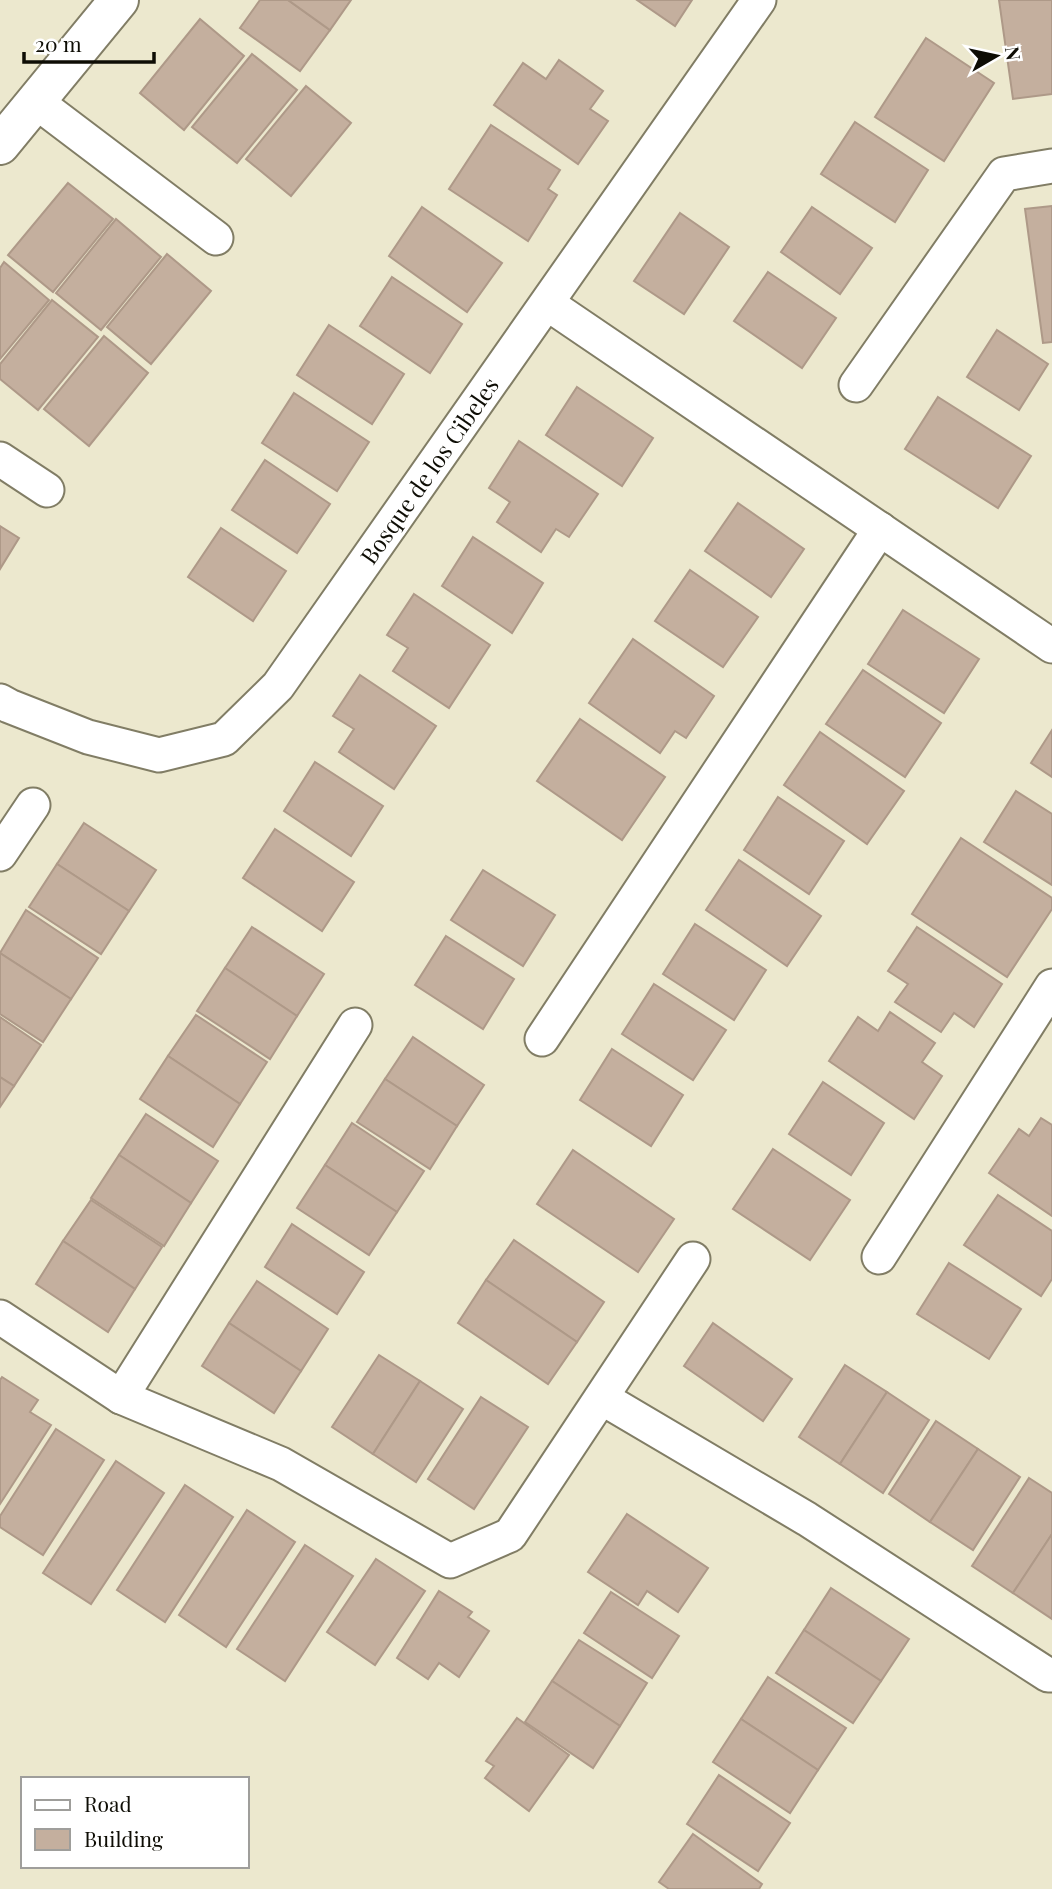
<svg xmlns="http://www.w3.org/2000/svg" width="1052" height="1889" viewBox="0 0 1052 1889" font-family="'Playfair Display',serif">
  <rect width="100%" height="100%" fill="#ece8ce"/>
  <g fill="#c4af9e" stroke="#ae9988" stroke-width="2">
    <path d="M 260,0 L 288,0 L 330,30 L 300,71 L 240,28 Z"/>
    <path d="M 288,0 L 351,0 L 330,30 Z"/>
    <path d="M 637,0 L 692,0 L 675,26 Z"/>
    <path d="M 999,0 L 1052,0 L 1052,94 L 1013,99 Z"/>
    <path d="M 200,19 L 244,56 L 184,130 L 140,93 Z"/>
    <path d="M 926,38 L 994,83 L 944,161 L 875,117 Z"/>
    <path d="M 252,54 L 297,90 L 237,163 L 192,127 Z"/>
    <path d="M 559,60 L 603,91 L 590,109 L 608,121 L 578,164 L 494,105 L 523,63 L 546,79 Z"/>
    <path d="M 306,86 L 351,123 L 291,196 L 246,159 Z"/>
    <path d="M 855,122 L 928,170 L 895,222 L 821,174 Z"/>
    <path d="M 491,125 L 560,170 L 548,189 L 557,195 L 528,241 L 449,189 Z"/>
    <path d="M 68,183 L 113,219 L 53,292 L 8,255 Z"/>
    <path d="M 1052,206 L 1052,342 L 1043,343 L 1025,209 Z"/>
    <path d="M 422,207 L 502,263 L 467,312 L 389,256 Z"/>
    <path d="M 812,207 L 872,248 L 840,294 L 781,252 Z"/>
    <path d="M 680,213 L 729,247 L 684,314 L 634,281 Z"/>
    <path d="M 116,219 L 161,257 L 101,330 L 56,293 Z"/>
    <path d="M 167,254 L 211,291 L 151,364 L 107,327 Z"/>
    <path d="M 4,262 L 49,300 L 0,359 L 0,268 Z"/>
    <path d="M 768,272 L 836,318 L 802,368 L 734,321 Z"/>
    <path d="M 392,277 L 462,324 L 430,373 L 360,326 Z"/>
    <path d="M 52,300 L 98,337 L 38,410 L 0,379 L 0,364 Z"/>
    <path d="M 329,325 L 404,374 L 372,424 L 297,375 Z"/>
    <path d="M 997,330 L 1048,364 L 1019,410 L 967,377 Z"/>
    <path d="M 104,336 L 148,373 L 89,446 L 44,409 Z"/>
    <path d="M 577,387 L 653,438 L 622,486 L 546,435 Z"/>
    <path d="M 294,393 L 369,442 L 337,491 L 262,443 Z"/>
    <path d="M 938,397 L 1031,456 L 998,508 L 905,449 Z"/>
    <path d="M 519,441 L 598,494 L 569,537 L 556,529 L 541,552 L 497,522 L 510,502 L 489,488 Z"/>
    <path d="M 265,460 L 330,504 L 297,553 L 232,510 Z"/>
    <path d="M 738,503 L 804,549 L 771,597 L 705,551 Z"/>
    <path d="M 0,526 L 19,538 L 0,569 Z"/>
    <path d="M 221,528 L 286,571 L 253,621 L 188,577 Z"/>
    <path d="M 473,537 L 543,583 L 512,633 L 442,586 Z"/>
    <path d="M 690,570 L 758,617 L 723,667 L 655,621 Z"/>
    <path d="M 414,594 L 490,645 L 449,708 L 393,671 L 408,648 L 387,635 Z"/>
    <path d="M 903,610 L 979,659 L 944,713 L 868,664 Z"/>
    <path d="M 633,639 L 714,696 L 686,738 L 675,731 L 660,753 L 589,703 Z"/>
    <path d="M 863,670 L 941,723 L 905,777 L 826,724 Z"/>
    <path d="M 360,675 L 436,726 L 394,789 L 339,752 L 354,729 L 333,716 Z"/>
    <path d="M 580,719 L 665,777 L 622,840 L 537,781 Z"/>
    <path d="M 1052,730 L 1052,777 L 1031,763 Z"/>
    <path d="M 820,732 L 904,791 L 867,844 L 784,785 Z"/>
    <path d="M 315,762 L 383,806 L 351,856 L 284,811 Z"/>
    <path d="M 1016,791 L 1052,814 L 1052,885 L 984,842 Z"/>
    <path d="M 778,797 L 844,841 L 809,894 L 744,850 Z"/>
    <path d="M 84,823 L 156,870 L 129,911 L 57,864 Z"/>
    <path d="M 275,829 L 354,882 L 322,931 L 243,878 Z"/>
    <path d="M 961,838 L 1052,898 L 1052,909 L 1007,977 L 912,914 Z"/>
    <path d="M 739,860 L 821,916 L 787,966 L 706,910 Z"/>
    <path d="M 57,864 L 129,911 L 101,954 L 29,907 Z"/>
    <path d="M 483,870 L 555,915 L 523,966 L 451,920 Z"/>
    <path d="M 26,910 L 98,958 L 71,999 L 0,953 Z"/>
    <path d="M 695,924 L 766,970 L 734,1020 L 663,974 Z"/>
    <path d="M 252,927 L 324,974 L 297,1016 L 225,968 Z"/>
    <path d="M 917,927 L 1002,984 L 974,1027 L 954,1013 L 941,1032 L 895,1002 L 908,984 L 888,971 Z"/>
    <path d="M 446,936 L 514,979 L 483,1029 L 415,985 Z"/>
    <path d="M 0,953 L 71,999 L 43,1042 L 0,1014 Z"/>
    <path d="M 225,968 L 297,1016 L 270,1059 L 197,1011 Z"/>
    <path d="M 654,984 L 726,1030 L 693,1080 L 622,1034 Z"/>
    <path d="M 890,1012 L 935,1043 L 922,1062 L 942,1076 L 914,1119 L 829,1061 L 858,1017 L 878,1031 Z"/>
    <path d="M 196,1015 L 267,1062 L 240,1104 L 168,1056 Z"/>
    <path d="M 0,1017 L 41,1045 L 14,1086 L 0,1077 Z"/>
    <path d="M 413,1037 L 484,1085 L 457,1126 L 385,1079 Z"/>
    <path d="M 612,1049 L 683,1095 L 651,1146 L 580,1100 Z"/>
    <path d="M 168,1056 L 240,1104 L 213,1147 L 140,1099 Z"/>
    <path d="M 0,1077 L 14,1086 L 0,1107 Z"/>
    <path d="M 385,1079 L 457,1126 L 430,1169 L 357,1122 Z"/>
    <path d="M 823,1082 L 884,1123 L 851,1175 L 789,1134 Z"/>
    <path d="M 146,1114 L 218,1161 L 191,1203 L 119,1155 Z"/>
    <path d="M 1041,1118 L 1052,1125 L 1052,1216 L 989,1173 L 1019,1129 L 1029,1136 Z"/>
    <path d="M 352,1123 L 424,1171 L 397,1212 L 325,1165 Z"/>
    <path d="M 773,1149 L 850,1200 L 810,1260 L 733,1209 Z"/>
    <path d="M 573,1150 L 674,1219 L 638,1272 L 537,1204 Z"/>
    <path d="M 119,1155 L 191,1203 L 164,1246 L 91,1198 Z"/>
    <path d="M 325,1165 L 397,1212 L 369,1255 L 297,1208 Z"/>
    <path d="M 998,1195 L 1052,1231 L 1052,1279 L 1041,1296 L 964,1245 Z"/>
    <path d="M 91,1200 L 162,1247 L 135,1289 L 63,1241 Z"/>
    <path d="M 292,1224 L 364,1272 L 337,1314 L 265,1267 Z"/>
    <path d="M 514,1240 L 604,1302 L 577,1342 L 486,1280 Z"/>
    <path d="M 63,1241 L 135,1289 L 108,1332 L 36,1284 Z"/>
    <path d="M 949,1263 L 1021,1309 L 989,1359 L 917,1314 Z"/>
    <path d="M 486,1280 L 577,1342 L 548,1384 L 458,1323 Z"/>
    <path d="M 257,1281 L 328,1329 L 301,1371 L 229,1323 Z"/>
    <path d="M 229,1323 L 301,1371 L 274,1413 L 202,1366 Z"/>
    <path d="M 713,1323 L 792,1379 L 763,1421 L 684,1366 Z"/>
    <path d="M 379,1355 L 420,1381 L 373,1454 L 332,1427 Z"/>
    <path d="M 845,1365 L 887,1392 L 840,1464 L 799,1437 Z"/>
    <path d="M 2,1377 L 38,1400 L 30,1412 L 51,1425 L 0,1504 L 0,1380 Z"/>
    <path d="M 420,1381 L 463,1409 L 416,1482 L 373,1454 Z"/>
    <path d="M 887,1392 L 929,1420 L 883,1493 L 840,1464 Z"/>
    <path d="M 481,1397 L 528,1427 L 474,1509 L 428,1479 Z"/>
    <path d="M 936,1421 L 978,1449 L 930,1522 L 889,1494 Z"/>
    <path d="M 56,1429 L 104,1460 L 43,1555 L 0,1527 L 0,1516 Z"/>
    <path d="M 978,1449 L 1020,1477 L 973,1550 L 930,1522 Z"/>
    <path d="M 116,1461 L 164,1493 L 91,1604 L 43,1573 Z"/>
    <path d="M 1029,1478 L 1052,1493 L 1052,1534 L 1013,1593 L 972,1566 Z"/>
    <path d="M 185,1485 L 233,1517 L 165,1622 L 117,1590 Z"/>
    <path d="M 247,1510 L 295,1542 L 226,1647 L 179,1615 Z"/>
    <path d="M 627,1514 L 708,1568 L 678,1612 L 647,1591 L 638,1605 L 588,1572 Z"/>
    <path d="M 1052,1534 L 1052,1619 L 1013,1593 Z"/>
    <path d="M 305,1545 L 353,1576 L 285,1681 L 237,1649 Z"/>
    <path d="M 376,1559 L 425,1591 L 375,1665 L 327,1632 Z"/>
    <path d="M 831,1588 L 909,1639 L 881,1681 L 804,1630 Z"/>
    <path d="M 439,1591 L 472,1612 L 468,1617 L 489,1631 L 459,1677 L 439,1663 L 428,1679 L 397,1658 Z"/>
    <path d="M 611,1592 L 679,1636 L 652,1678 L 584,1633 Z"/>
    <path d="M 804,1630 L 881,1681 L 853,1723 L 776,1673 Z"/>
    <path d="M 579,1640 L 647,1683 L 620,1726 L 552,1681 Z"/>
    <path d="M 768,1677 L 846,1728 L 818,1770 L 741,1719 Z"/>
    <path d="M 552,1681 L 620,1726 L 593,1768 L 525,1722 Z"/>
    <path d="M 517,1718 L 569,1755 L 529,1811 L 485,1778 L 494,1766 L 486,1761 Z"/>
    <path d="M 741,1719 L 818,1770 L 790,1813 L 713,1762 Z"/>
    <path d="M 719,1775 L 790,1823 L 758,1871 L 687,1824 Z"/>
    <path d="M 693,1834 L 762,1884 L 759,1889 L 669,1889 L 659,1882 Z"/>
  </g>
  <g fill="none" stroke-linecap="round" stroke-linejoin="round">
    <defs>
      <g id="street">
        <path d="M 35,101 L 216,238"/>
        <path d="M 548,304 L 1052,646"/>
        <path d="M 856,385 L 1004,174 L 1052,166"/>
        <path d="M 0,459 L 47,490"/>
        <path d="M 0,701 L 9,706 L 88,737 L 159,755 L 224,739 L 278,686 L 759,0"/>
        <path d="M 0,854 L 33,805"/>
        <path d="M 542,1039 L 880,529"/>
        <path d="M 879,1257 L 1052,986"/>
        <path d="M 0,1317 L 121,1397 L 281,1464 L 450,1561 L 510,1535 L 693,1259"/>
        <path d="M 121,1397 L 355,1025"/>
        <path d="M 602,1398 L 807,1519 L 1048,1675 L 1052,1675"/>
      </g>
      <path id="secondary" d="M 0,145 L 119,0"/>
    </defs>
    <use href="#street" stroke="#817d65" stroke-width="37"/>
    <use href="#secondary" stroke="#817d65" stroke-width="42"/>
    <use href="#street" stroke="#fff" stroke-width="33"/>
    <use href="#secondary" stroke="#fff" stroke-width="38"/>
  </g>
  <g text-anchor="middle" stroke-width="6" stroke-linejoin="round" paint-order="stroke">
    <g font-size="23" fill="#0e0d05" stroke="#fff">
      <text transform="translate(430 471) rotate(-55)" y="8">Bosque de los Cibeles</text>
    </g>
  </g>
  <rect x="21" y="1777" width="228" height="91" fill="#ffffff" stroke="#9f9e9b" stroke-width="2"/>
  <rect x="35" y="1800" width="35" height="10" fill="#ffffff" stroke="#9f9e9b" stroke-width="2"/>
  <text x="84" y="1812" font-size="21" fill="#0e0d05">Road</text>
  <rect x="35" y="1829" width="35" height="21" fill="#c4af9e" stroke="#9f9e9b" stroke-width="2"/>
  <text x="84" y="1847" font-size="21" fill="#0e0d05">Building</text>
  <g transform="translate(996 56) rotate(81)" stroke="#ffffff" stroke-width="5" paint-order="stroke">
  <path d="M0-5L12 26L0 18L-12 26Z" fill="#0e0d05"/>
  <text y="-10" font-size="19" font-weight="bold" text-anchor="middle" fill="#0e0d05">N</text>
  </g>
  <path d="M24 52v10h130v-10" fill="none" stroke="#0e0d05" stroke-width="3.5"/>
  <text x="35" y="52" font-size="21" fill="#0e0d05" stroke="#ffffff" stroke-width="5" paint-order="stroke">20 m</text>
</svg>
